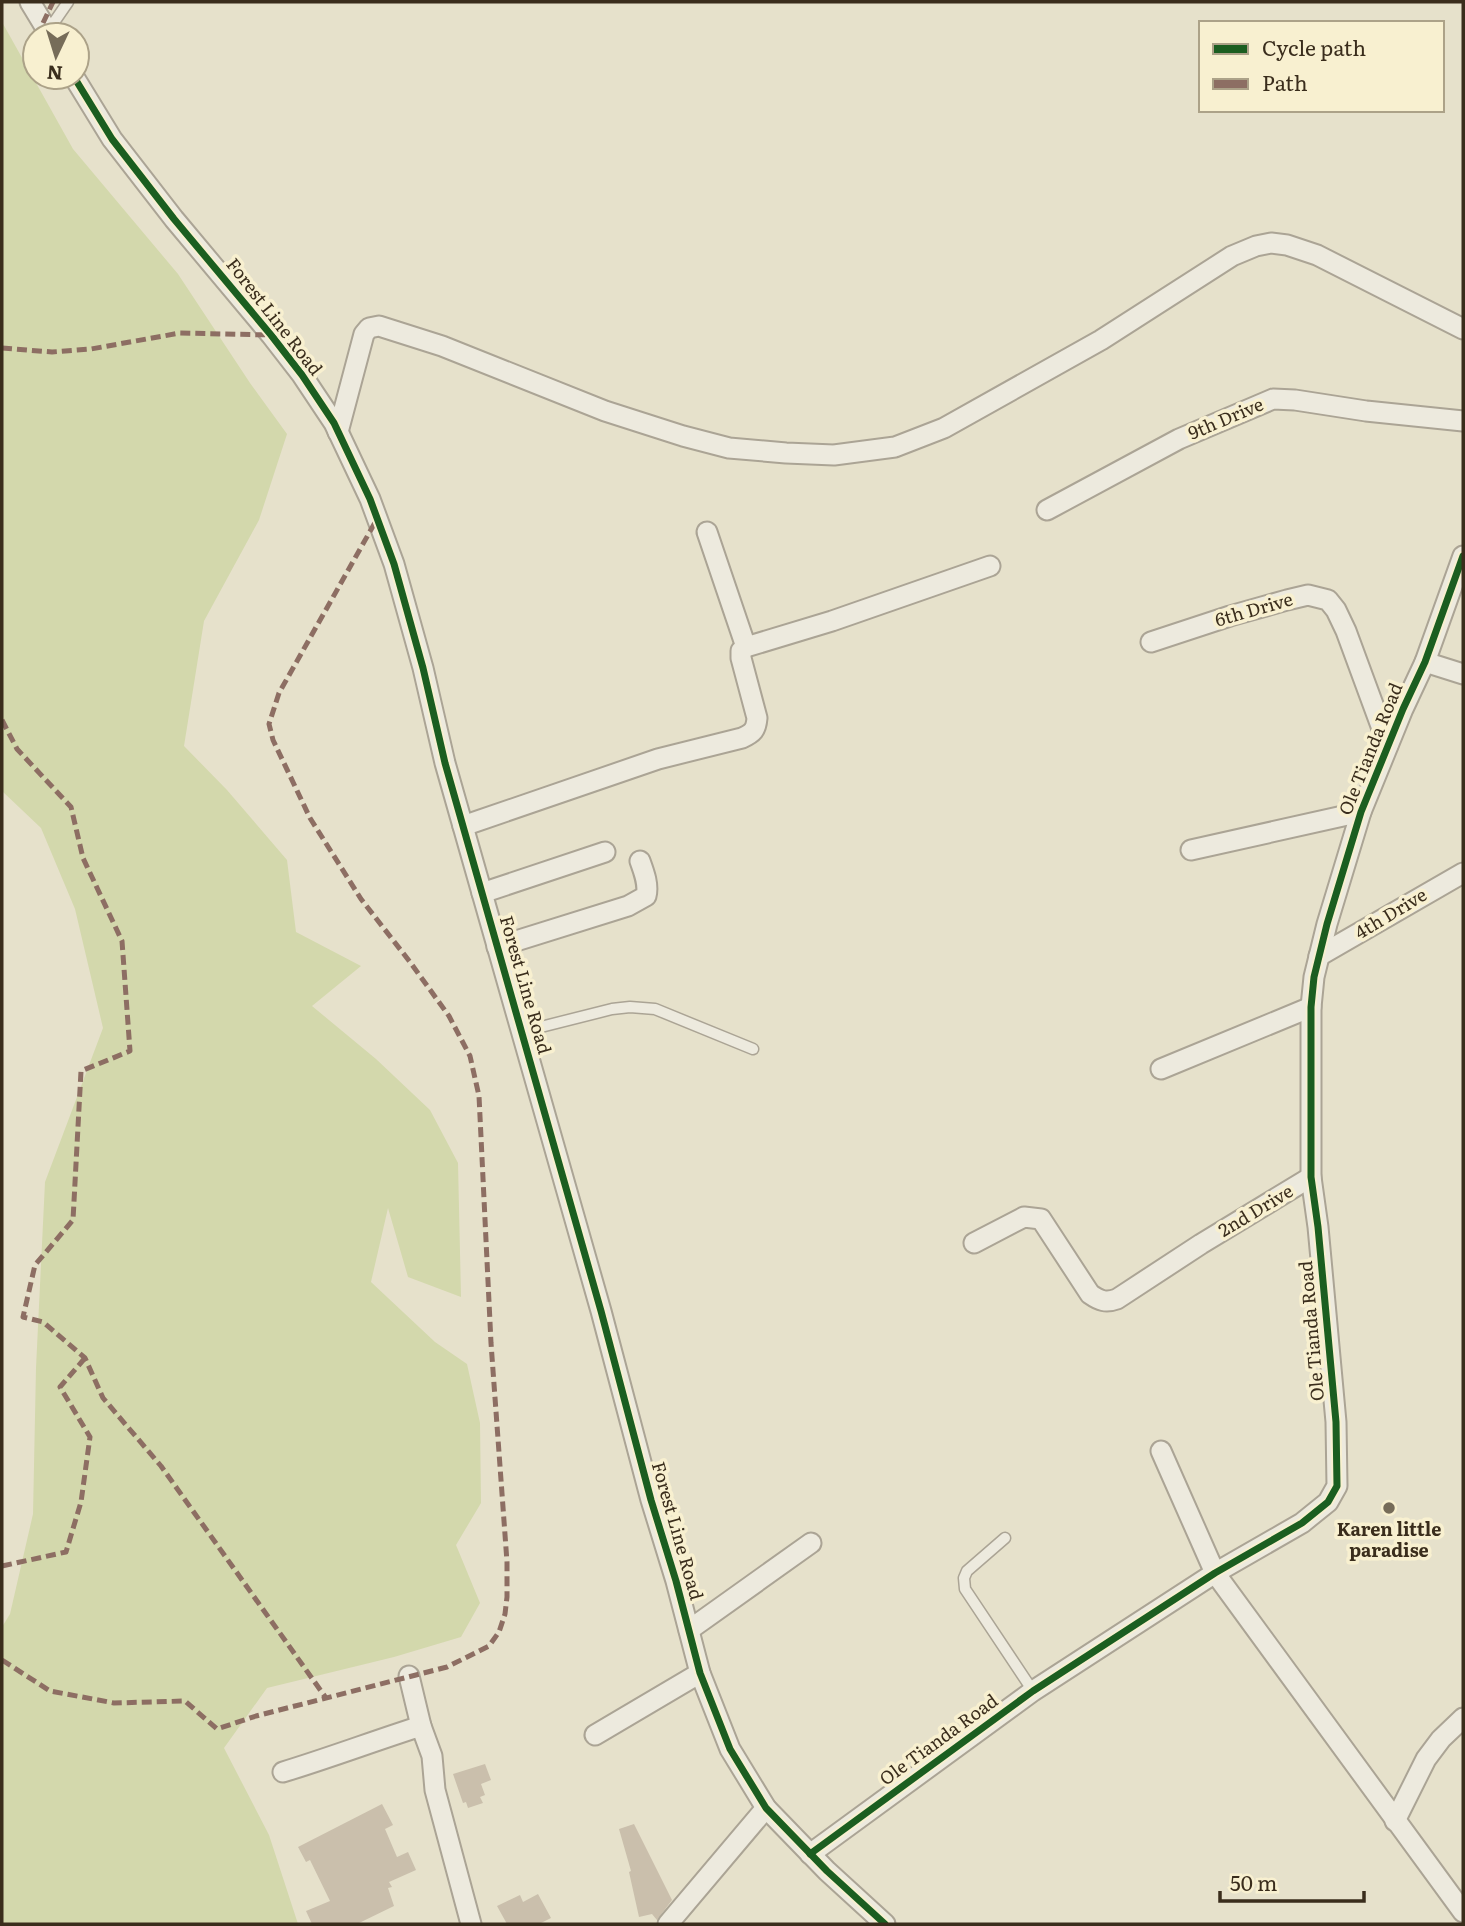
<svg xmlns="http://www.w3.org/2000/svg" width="1465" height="1926" viewBox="0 0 1465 1926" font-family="Literata,serif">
  <rect width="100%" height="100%" fill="#e6e1cb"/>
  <path fill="#d3d8ac" d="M 2,22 L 73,149 L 178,274 L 250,383 L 287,434 L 259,520 L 204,621 L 184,746 L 227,790 L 287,860 L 296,932 L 361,966 L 312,1006 L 376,1059 L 430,1110 L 458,1163 L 461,1297 L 408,1277 L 388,1208 L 371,1282 L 435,1342 L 467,1364 L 480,1423 L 481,1503 L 456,1545 L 480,1603 L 461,1637 L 394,1657 L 267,1688 L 224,1748 L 269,1835 L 298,1924 L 2,1924 L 2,1627 L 10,1614 L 33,1514 L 36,1368 L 45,1182 L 103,1028 L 75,909 L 41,828 L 2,791 Z"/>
  <g fill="#cabfac">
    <path d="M 485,1764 L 491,1780 L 481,1784 L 485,1795 L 480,1797 L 483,1803 L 468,1808 L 466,1802 L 463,1803 L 453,1774 Z"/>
    <path d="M 382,1804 L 393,1825 L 385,1829 L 397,1857 L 408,1852 L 416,1870 L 389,1882 L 392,1887 L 388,1888 L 394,1906 L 357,1924 L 312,1924 L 306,1911 L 330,1901 L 310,1860 L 306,1862 L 298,1847 Z"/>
    <path d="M 634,1824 L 672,1900 L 657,1920 L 652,1914 L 639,1917 L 629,1872 L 631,1871 L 619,1829 Z"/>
    <path d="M 538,1894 L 551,1918 L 539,1924 L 507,1924 L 497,1906 L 520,1895 L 523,1902 Z"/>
  </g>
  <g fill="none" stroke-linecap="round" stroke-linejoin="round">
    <defs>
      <g id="lane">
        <path d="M 48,31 L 68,2"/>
        <path d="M 521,1032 L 612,1009 L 630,1007 L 655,1009 L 753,1049"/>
        <path d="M 1005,1538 L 967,1571 L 964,1578 L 965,1589 L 1033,1691"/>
      </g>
      <g id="street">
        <path d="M 30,2 L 50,35"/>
        <path d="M 74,77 L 112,139 L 174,219 L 271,335 L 302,375 L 334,423 L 370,499 L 394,564 L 423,668 L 445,763 L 601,1311 L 651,1500 L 676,1581 L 700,1673 L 730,1749 L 766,1808 L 827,1871 L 885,1924"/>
        <path d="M 338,432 L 364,334 L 369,328 L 379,326 L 442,346 L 605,411 L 683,436 L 729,448 L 786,453 L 834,455 L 895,447 L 944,428 L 1101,340 L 1232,256 L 1256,246 L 1271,243 L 1287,245 L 1317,255 L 1463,329"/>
        <path d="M 1047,510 L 1179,439 L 1273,399 L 1295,400 L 1366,411 L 1463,421"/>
        <path d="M 707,532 L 746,647"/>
        <path d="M 1151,642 L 1230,616 L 1287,600 L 1308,595 L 1328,600 L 1336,610 L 1346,631 L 1388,745"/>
        <path d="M 1425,662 L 1463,674"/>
        <path d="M 463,826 L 658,759 L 742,738 C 753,733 756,730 757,718 L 741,658 L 741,651 L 746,647 L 832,621 L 990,566"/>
        <path d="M 1191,850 L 1361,812"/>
        <path d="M 482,893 L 605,852"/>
        <path d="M 497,947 L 628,906 L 646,896 C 649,885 644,872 640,861"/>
        <path d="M 1319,956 L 1463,873"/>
        <path d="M 1161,1069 L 1311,1007"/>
        <path d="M 974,1243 L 1024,1217 L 1041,1219 L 1090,1294 C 1100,1301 1106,1303 1117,1299 L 1201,1244 L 1311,1177"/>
        <path d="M 1161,1451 L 1215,1573 L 1463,1912"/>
        <path d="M 689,1630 L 811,1543"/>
        <path d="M 409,1676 L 421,1726 L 432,1756 L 435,1790 L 471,1924"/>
        <path d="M 595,1735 L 700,1673"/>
        <path d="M 283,1772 C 329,1758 374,1741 421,1726"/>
        <path d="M 1395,1821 L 1426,1759 L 1441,1739 L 1463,1718"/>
        <path d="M 810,1854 L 1033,1691 L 1215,1573 L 1302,1523 L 1328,1502 L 1337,1486 L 1336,1422 L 1318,1227 L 1311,1177 L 1311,1007 L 1314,977 L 1327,924 L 1361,812 L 1403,709 L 1425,662 L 1463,556"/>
        <path d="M 668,1924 L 766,1808"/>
      </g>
    </defs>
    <use href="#lane" stroke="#aba495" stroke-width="13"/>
    <use href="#street" stroke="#aba495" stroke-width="23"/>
    <use href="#lane" stroke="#edeade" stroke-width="10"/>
    <use href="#street" stroke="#edeade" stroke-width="19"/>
    <g stroke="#8d6e63" stroke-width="5" stroke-dasharray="10 5" stroke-linecap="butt">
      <path d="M 43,23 L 53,2"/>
      <path d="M 2,348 L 52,352 L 91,349 L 180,333 L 271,335"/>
      <path d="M 2,720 L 17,749 L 71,807 L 83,858 L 122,941 L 130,1051 L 81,1071 L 73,1220 L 35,1265 L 23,1317 L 43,1322 L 85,1358 L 103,1398 L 161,1466 L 326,1698"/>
      <path d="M 2,1566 L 66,1552 L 81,1502 L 90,1437 L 60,1387 L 85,1358"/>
      <path d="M 2,1660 L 50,1691 L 114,1703 L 185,1701 L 217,1729 L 256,1716 L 447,1667 L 489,1646 L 499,1632 L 505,1614 L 507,1597 L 507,1562 L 491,1343 L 479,1096 L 470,1056 L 449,1016 L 410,962 L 361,899 L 310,818 L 273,740 L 269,724 L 279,693 L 377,519"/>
    </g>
    <defs>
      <g id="cycleway">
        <path d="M 74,77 L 112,139 L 174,219 L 271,335 L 302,375 L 334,423 L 370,499 L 394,564 L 423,668 L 445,763 L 601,1311 L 651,1500 L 676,1581 L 700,1673 L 730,1749 L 766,1808 L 827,1871 L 885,1924"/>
        <path d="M 810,1854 L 1033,1691 L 1215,1573 L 1302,1523 L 1328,1502 L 1337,1486 L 1336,1422 L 1318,1227 L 1311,1177 L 1311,1007 L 1314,977 L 1327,924 L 1361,812 L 1403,709 L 1425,662 L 1463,556"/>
      </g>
    </defs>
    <use href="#cycleway" stroke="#f8f0d0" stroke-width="11"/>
    <use href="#cycleway" stroke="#1b5e20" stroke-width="7"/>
  </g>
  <circle fill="#766c59" stroke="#f8f0d0" stroke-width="2.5" cx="1389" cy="1508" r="7"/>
  <g text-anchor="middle" stroke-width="7" stroke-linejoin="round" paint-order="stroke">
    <g font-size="18" fill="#3a2d1c" stroke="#f8f0d0">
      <text transform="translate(274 317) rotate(52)" y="6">Forest Line Road</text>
      <text transform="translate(1226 419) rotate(-23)" y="6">9th Drive</text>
      <text transform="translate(1254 610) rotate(-16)" y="6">6th Drive</text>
      <text transform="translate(1371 749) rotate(-68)" y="6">Ole Tianda Road</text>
      <text transform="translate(1391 914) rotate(-31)" y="6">4th Drive</text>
      <text transform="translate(525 985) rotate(74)" y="6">Forest Line Road</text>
      <text transform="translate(1256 1211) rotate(-31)" y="6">2nd Drive</text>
      <text transform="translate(1312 1331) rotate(-95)" y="6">Ole Tianda Road</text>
      <text transform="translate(677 1531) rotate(74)" y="6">Forest Line Road</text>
      <text transform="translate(939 1740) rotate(-36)" y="6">Ole Tianda Road</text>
    </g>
    <g font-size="18" font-weight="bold" fill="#3a2d1c" stroke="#f8f0d0">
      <text x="1389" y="1536">Karen little<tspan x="1389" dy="21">paradise</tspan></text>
    </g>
  </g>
  <rect width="1465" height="1926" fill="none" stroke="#3a2d1c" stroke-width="7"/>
  <rect x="1199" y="21" width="245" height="91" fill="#f8f0d0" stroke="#aca288" stroke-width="2"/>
  <rect x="1213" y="44" width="35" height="10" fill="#1b5e20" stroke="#aca288" stroke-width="2"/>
  <text x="1262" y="56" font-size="21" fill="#3a2d1c">Cycle path</text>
  <rect x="1213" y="79" width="35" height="10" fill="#8d6e63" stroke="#aca288" stroke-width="2"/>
  <text x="1262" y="91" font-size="21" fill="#3a2d1c">Path</text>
  <g transform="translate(56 56) rotate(184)"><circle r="33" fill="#f8f0d0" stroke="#aca288" stroke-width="2"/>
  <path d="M0-5L12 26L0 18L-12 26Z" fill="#766c59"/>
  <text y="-10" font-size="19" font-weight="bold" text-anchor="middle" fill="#3a2d1c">N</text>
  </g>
  <path d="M1220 1891v10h144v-10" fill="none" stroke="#3a2d1c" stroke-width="3.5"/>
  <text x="1230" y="1891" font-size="21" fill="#3a2d1c" stroke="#f8f0d0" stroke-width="5" paint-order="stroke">50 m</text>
</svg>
